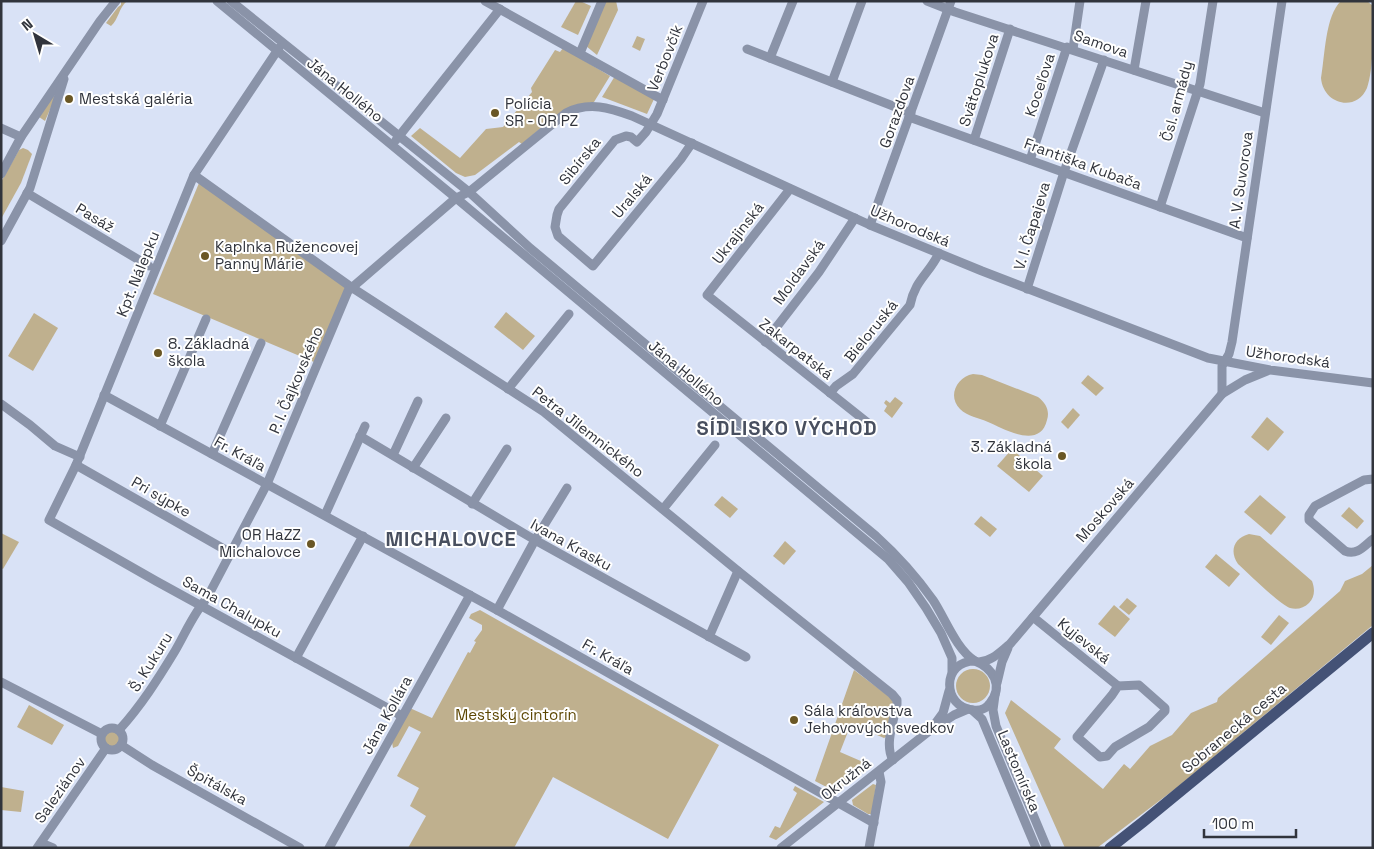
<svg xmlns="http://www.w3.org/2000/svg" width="1374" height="849" viewBox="0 0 1374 849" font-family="'Space Grotesk',sans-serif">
  <rect width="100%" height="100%" fill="#d9e2f6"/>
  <g fill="#bfb08e">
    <path d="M 121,1 L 127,1 C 118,9 119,19 111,26 L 106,23 L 118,7 L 121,5 Z"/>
    <path d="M 576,1 L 580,1 L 591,6 L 578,35 L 561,27 Z"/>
    <path d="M 605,1 L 616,1 L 618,10 L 597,55 L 586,46 Z"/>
    <path d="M 1341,1 L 1367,1 L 1373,6 C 1373,29 1374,68 1367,88 C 1356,113 1323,104 1321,78 C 1325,56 1325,16 1341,1 Z"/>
    <path d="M 637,36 L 645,39 L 640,51 L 632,47 Z"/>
    <path d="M 563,48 L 610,76 L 594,102 C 563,107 546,124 522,144 L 519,142 L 475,175 L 465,177 L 456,173 L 411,136 L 420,128 L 460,158 L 486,129 L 503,127 L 532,92 L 531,88 L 555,50 L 560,52 Z"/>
    <path d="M 615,76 L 654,99 L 647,114 L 602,97 Z"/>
    <path d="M 53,96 L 55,98 L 45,121 L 39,117 Z"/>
    <path d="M 23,148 L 28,150 L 32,154 L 21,183 L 1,219 L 1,182 L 19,150 Z"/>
    <path d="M 199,183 L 346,288 L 314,362 L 153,294 Z"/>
    <path d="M 506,312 L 535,336 L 523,350 L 494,327 Z"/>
    <path d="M 34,313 L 58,328 L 33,371 L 8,356 Z"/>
    <path d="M 973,374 L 982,375 L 1038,397 C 1046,403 1050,411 1047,420 C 1040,450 1004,429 988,422 C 979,418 967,416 960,409 C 947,396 957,377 973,374 Z"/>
    <path d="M 1088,375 L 1104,388 L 1096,396 L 1081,383 Z"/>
    <path d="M 895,397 L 903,403 L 892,418 L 884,411 L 887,406 L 884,403 L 886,400 L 890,403 Z"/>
    <path d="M 1073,408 L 1080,415 L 1068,429 L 1061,422 Z"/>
    <path d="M 1267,417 L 1284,432 L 1268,451 L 1251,437 Z"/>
    <path d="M 1012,449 L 1043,476 L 1029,492 L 997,466 Z"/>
    <path d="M 1260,495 L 1286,517 L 1271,535 L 1244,512 Z"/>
    <path d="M 722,496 L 738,509 L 730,518 L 714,505 Z"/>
    <path d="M 1349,507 L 1364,521 L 1357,529 L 1341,516 Z"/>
    <path d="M 981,516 L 997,529 L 990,537 L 974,524 Z"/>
    <path d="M 1,533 L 19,542 L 3,569 L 1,568 Z"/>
    <path d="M 1249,534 L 1260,536 L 1312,581 C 1315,589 1315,597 1309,603 C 1304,608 1297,610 1290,608 C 1279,604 1248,573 1238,564 C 1229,551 1234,538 1249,534 Z"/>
    <path d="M 785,541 L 796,551 L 784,565 L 773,556 Z"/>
    <path d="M 1216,554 L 1240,574 L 1229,587 L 1205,567 Z"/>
    <path d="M 1373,565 L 1373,625 L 1175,789 L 1097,848 L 1065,848 L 1005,713 L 1011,700 L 1061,739 L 1054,748 L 1103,789 L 1124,764 L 1130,769 L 1150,746 L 1172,735 L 1191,713 L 1217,702 L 1218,698 L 1340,591 L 1345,581 L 1362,574 Z"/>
    <path d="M 1127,598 L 1137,606 L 1129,615 L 1119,607 Z"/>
    <path d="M 1114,605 L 1130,619 L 1115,637 L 1098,624 Z"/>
    <path d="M 480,610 L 719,745 L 668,839 L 553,777 L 514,848 L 408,848 L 426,816 L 410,806 L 419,788 L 397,776 L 421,732 L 409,726 L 398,746 L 393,748 L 392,742 L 410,709 L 412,709 L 432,718 L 468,652 L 470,653 L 476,642 L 474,641 L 482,630 L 482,625 L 469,618 L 471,614 Z"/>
    <path d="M 1279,615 L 1289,623 L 1271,645 L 1261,637 Z"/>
    <circle cx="973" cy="686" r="17"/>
    <path d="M 854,670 L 891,698 L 895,705 L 889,735 L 884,738 L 851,724 L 840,752 L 870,765 L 836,792 L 815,781 Z"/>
    <path d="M 29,705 L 64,725 L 52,745 L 17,727 Z"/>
    <circle cx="112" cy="739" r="8"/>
    <path d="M 873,784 L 876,785 L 872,814 L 868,814 L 853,805 L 852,800 Z"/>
    <path d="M 795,786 L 824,802 L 776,840 L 769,837 L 775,826 L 780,828 L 797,793 L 793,790 Z"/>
    <path d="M 1,787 L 24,791 L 21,812 L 1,810 Z"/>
  </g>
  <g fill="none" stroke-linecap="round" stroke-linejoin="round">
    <g stroke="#8a93a8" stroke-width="9">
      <path d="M 217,1 L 456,198 L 888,559 L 908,582 L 926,608 L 941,633 L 952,658 L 952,673"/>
      <path d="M 231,1 L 469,192 L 530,248 L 876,536 C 897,555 916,576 933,600 C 945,618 956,649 975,661"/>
      <path d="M 485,1 L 663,100"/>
      <path d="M 927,1 L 955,12 L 1265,113"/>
      <path d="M 279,48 L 194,175 L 76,465 L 49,520 L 156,581 L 402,716"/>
      <path d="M 747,49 L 911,113"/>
      <path d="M 1073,49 L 1080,1"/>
      <path d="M 580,53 L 602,1"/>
      <path d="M 770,58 L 793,1"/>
      <path d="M 1134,70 L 1146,1"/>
      <path d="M 832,82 L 862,1"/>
      <path d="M 909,117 L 1247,238"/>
      <path d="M 1,128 L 21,137"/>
      <path d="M 396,140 L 500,9"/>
      <path d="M 974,140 L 1010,29"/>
      <path d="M 692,143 L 681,159 L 593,266 L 558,236 L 555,227 L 557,215 L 559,209 L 615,140 L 626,136 L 631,137 L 637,142 L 646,132 L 657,114 L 703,1"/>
      <path d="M 1030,160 L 1067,47"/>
      <path d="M 1,174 L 21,137 L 100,21 L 116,1"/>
      <path d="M 194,175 L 351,287 L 544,412 L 738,571 L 892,694 L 897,700 L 897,704 C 894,720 884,745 893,760"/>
      <path d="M 790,189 L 707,295 L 868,423"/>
      <path d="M 27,193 L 149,266"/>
      <path d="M 1160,207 L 1200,84 L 1213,1"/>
      <path d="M 870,225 L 951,1"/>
      <path d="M 1,241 L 30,188 L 64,79"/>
      <path d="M 1027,289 L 1064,172 L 1104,60"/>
      <path d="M 765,342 L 819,272 L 855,218"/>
      <path d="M 508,389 L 569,314"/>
      <path d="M 830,393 L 836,386 L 853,374 L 910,305 C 915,280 929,274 939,253"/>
      <path d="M 1222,394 L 1222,366 L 1229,354 L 1232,342 L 1282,1"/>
      <path d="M 104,395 L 497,610 L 874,823"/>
      <path d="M 1,404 L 30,425 L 55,446 L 80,457"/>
      <path d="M 160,426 L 206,319"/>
      <path d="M 360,436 L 535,540 L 746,657"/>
      <path d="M 212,454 L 261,343"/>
      <path d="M 393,455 L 418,401"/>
      <path d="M 76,465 L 231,553"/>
      <path d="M 413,468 L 446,418"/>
      <path d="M 1373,479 L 1364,480 L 1315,506 L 1309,515 L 1309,520 L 1345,551 C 1357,556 1364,546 1373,539"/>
      <path d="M 472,504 L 507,449"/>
      <path d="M 663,509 L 715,445"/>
      <path d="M 325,515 L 365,426"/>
      <path d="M 497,610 L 535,540 L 567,488"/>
      <path d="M 1033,617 L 1118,686"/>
      <path d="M 709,637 L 738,571"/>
      <path d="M 296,658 L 363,536"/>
      <path d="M 975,661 C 993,668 1004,686 990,703 C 986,709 980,711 973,710 C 942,707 941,661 975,661 Z"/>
      <path d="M 979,662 C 992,661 1000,652 1010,644 L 1222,394 L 1245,380 L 1267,371"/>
      <path d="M 1,682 L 102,734"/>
      <path d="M 997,683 L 1002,662 L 1008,648"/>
      <path d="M 1139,685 L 1165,708 L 1165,711 L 1149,727 L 1115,747 L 1107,756 L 1100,757 L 1077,737 L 1112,695 L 1118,686 Z"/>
      <path d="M 995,695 L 993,710 L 996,726 L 1047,848"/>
      <path d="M 972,710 L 982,719 L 1036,848"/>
      <path d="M 935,724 L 943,713 L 949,691"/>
      <circle cx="112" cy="739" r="11"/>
      <path d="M 119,730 C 141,706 158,679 175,651 C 185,634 193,614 207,598 L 267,484 L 348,291 L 456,198 L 469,192 L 566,113 C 589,101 610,108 632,116 L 870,225 L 982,271 L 1208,358 L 1270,370 L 1373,383"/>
      <path d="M 121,745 L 152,765 L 300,848"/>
      <path d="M 41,843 L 53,848"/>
      <path d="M 37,848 L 106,748"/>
      <path d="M 329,848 L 470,595"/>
      <path d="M 781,848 L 928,732 L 954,715 L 968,709"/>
      <path d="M 869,848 L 881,782 L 879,772"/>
    </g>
    <path stroke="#445276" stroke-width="11" d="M 1110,848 L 1143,822 L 1373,633"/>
  </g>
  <g fill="#6a5725" stroke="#fff" stroke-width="2">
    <circle cx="69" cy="99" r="5"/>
    <circle cx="495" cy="113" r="5"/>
    <circle cx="205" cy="256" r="5"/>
    <circle cx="158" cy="353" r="5"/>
    <circle cx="1062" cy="456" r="5"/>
    <circle cx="311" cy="544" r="5"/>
    <circle cx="794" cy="720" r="5"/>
  </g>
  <g text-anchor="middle" stroke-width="4" stroke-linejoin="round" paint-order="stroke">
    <g font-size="15" fill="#31343c" stroke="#fff">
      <text transform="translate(1101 44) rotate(19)" y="5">Samova</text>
      <text transform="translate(665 58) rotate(-68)" y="5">Verbovčík</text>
      <text transform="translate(979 80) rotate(-72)" y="5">Svätoplukova</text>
      <text transform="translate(1040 85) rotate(-72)" y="5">Koceľova</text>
      <text transform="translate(345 90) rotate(39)" y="5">Jána Hollého</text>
      <text transform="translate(1177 101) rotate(-75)" y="5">Čsl. armády</text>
      <text transform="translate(897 112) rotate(-70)" y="5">Gorazdova</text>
      <text transform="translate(580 161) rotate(-51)" y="5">Sibírska</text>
      <text transform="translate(1083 164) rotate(20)" y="5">Františka Kubača</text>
      <text transform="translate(1241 180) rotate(-82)" y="5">A. V. Suvorova</text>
      <text transform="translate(632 196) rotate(-50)" y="5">Uralská</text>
      <text transform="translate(95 218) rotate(31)" y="5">Pasáž</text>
      <text transform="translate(910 226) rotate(23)" y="5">Užhorodská</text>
      <text transform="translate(1032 226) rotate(-73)" y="5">V. I. Čapajeva</text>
      <text transform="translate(738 233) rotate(-52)" y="5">Ukrajinská</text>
      <text transform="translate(799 272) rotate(-54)" y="5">Moldavská</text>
      <text transform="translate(138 274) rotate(-68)" y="5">Kpt. Nálepku</text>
      <text transform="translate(871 331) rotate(-51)" y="5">Bieloruská</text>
      <text transform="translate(796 349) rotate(38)" y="5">Zakarpatská</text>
      <text transform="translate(1288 357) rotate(8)" y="5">Užhorodská</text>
      <text transform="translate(686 373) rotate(40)" y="5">Jána Hollého</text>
      <text transform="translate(296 380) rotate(-67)" y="5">P. I. Čajkovského</text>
      <text transform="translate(588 432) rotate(38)" y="5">Petra Jilemnického</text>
      <text transform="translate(240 454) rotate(29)" y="5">Fr. Kráľa</text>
      <text transform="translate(161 497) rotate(30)" y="5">Pri sýpke</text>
      <text transform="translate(1105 510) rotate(-49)" y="5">Moskovská</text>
      <text transform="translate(571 545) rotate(29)" y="5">Ivana Krasku</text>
      <text transform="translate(232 607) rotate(29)" y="5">Sama Chalupku</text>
      <text transform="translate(1084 641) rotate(39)" y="5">Kyjevská</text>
      <text transform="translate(608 657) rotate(30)" y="5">Fr. Kráľa</text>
      <text transform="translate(151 662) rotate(-58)" y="5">Š. Kukuru</text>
      <text transform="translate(387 715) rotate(-61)" y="5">Jána Kollára</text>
      <text transform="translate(1234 728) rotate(-40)" y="5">Sobranecká cesta</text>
      <text transform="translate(1019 771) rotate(67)" y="5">Lastomírska</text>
      <text transform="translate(846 779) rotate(-38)" y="5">Okružná</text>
      <text transform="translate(217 785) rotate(29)" y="5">Špitálska</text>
      <text transform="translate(60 790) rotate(-55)" y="5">Saleziánov</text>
    </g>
    <g font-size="15" fill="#31343c" stroke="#fff" text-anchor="start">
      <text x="79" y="104">Mestská galéria</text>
      <text x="505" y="109">Polícia<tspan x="505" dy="17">SR - OR PZ</tspan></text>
      <text x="215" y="252">Kaplnka Ružencovej<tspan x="215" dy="17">Panny Márie</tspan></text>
      <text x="168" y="349">8. Základná<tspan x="168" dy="17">škola</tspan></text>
      <text x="1052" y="452" text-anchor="end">3. Základná<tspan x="1052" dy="17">škola</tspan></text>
      <text x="301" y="540" text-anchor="end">OR HaZZ<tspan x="301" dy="17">Michalovce</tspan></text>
      <text x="804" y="716">Sála kráľovstva<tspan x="804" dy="17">Jehovových svedkov</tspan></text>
    </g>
    <g font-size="15" fill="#5d4703" stroke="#fff">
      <text x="516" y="720">Mestský cintorín</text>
    </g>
    <g font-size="20" font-weight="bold" letter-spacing="1" fill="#484f5f" stroke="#fff">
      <text x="787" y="435">SÍDLISKO VÝCHOD</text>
      <text x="451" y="546">MICHALOVCE</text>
    </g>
  </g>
  <rect width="1374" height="849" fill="none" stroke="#31343c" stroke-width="5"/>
  <g transform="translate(35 35) rotate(322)" stroke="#ffffff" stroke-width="4" paint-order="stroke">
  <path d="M0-4L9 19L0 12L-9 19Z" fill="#31343c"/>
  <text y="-8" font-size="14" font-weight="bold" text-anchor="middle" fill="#31343c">N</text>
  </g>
  <path d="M1204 829v8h92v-8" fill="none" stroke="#31343c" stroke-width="2.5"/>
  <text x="1212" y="829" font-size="15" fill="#31343c" stroke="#ffffff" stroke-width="4" paint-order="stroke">100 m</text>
</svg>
